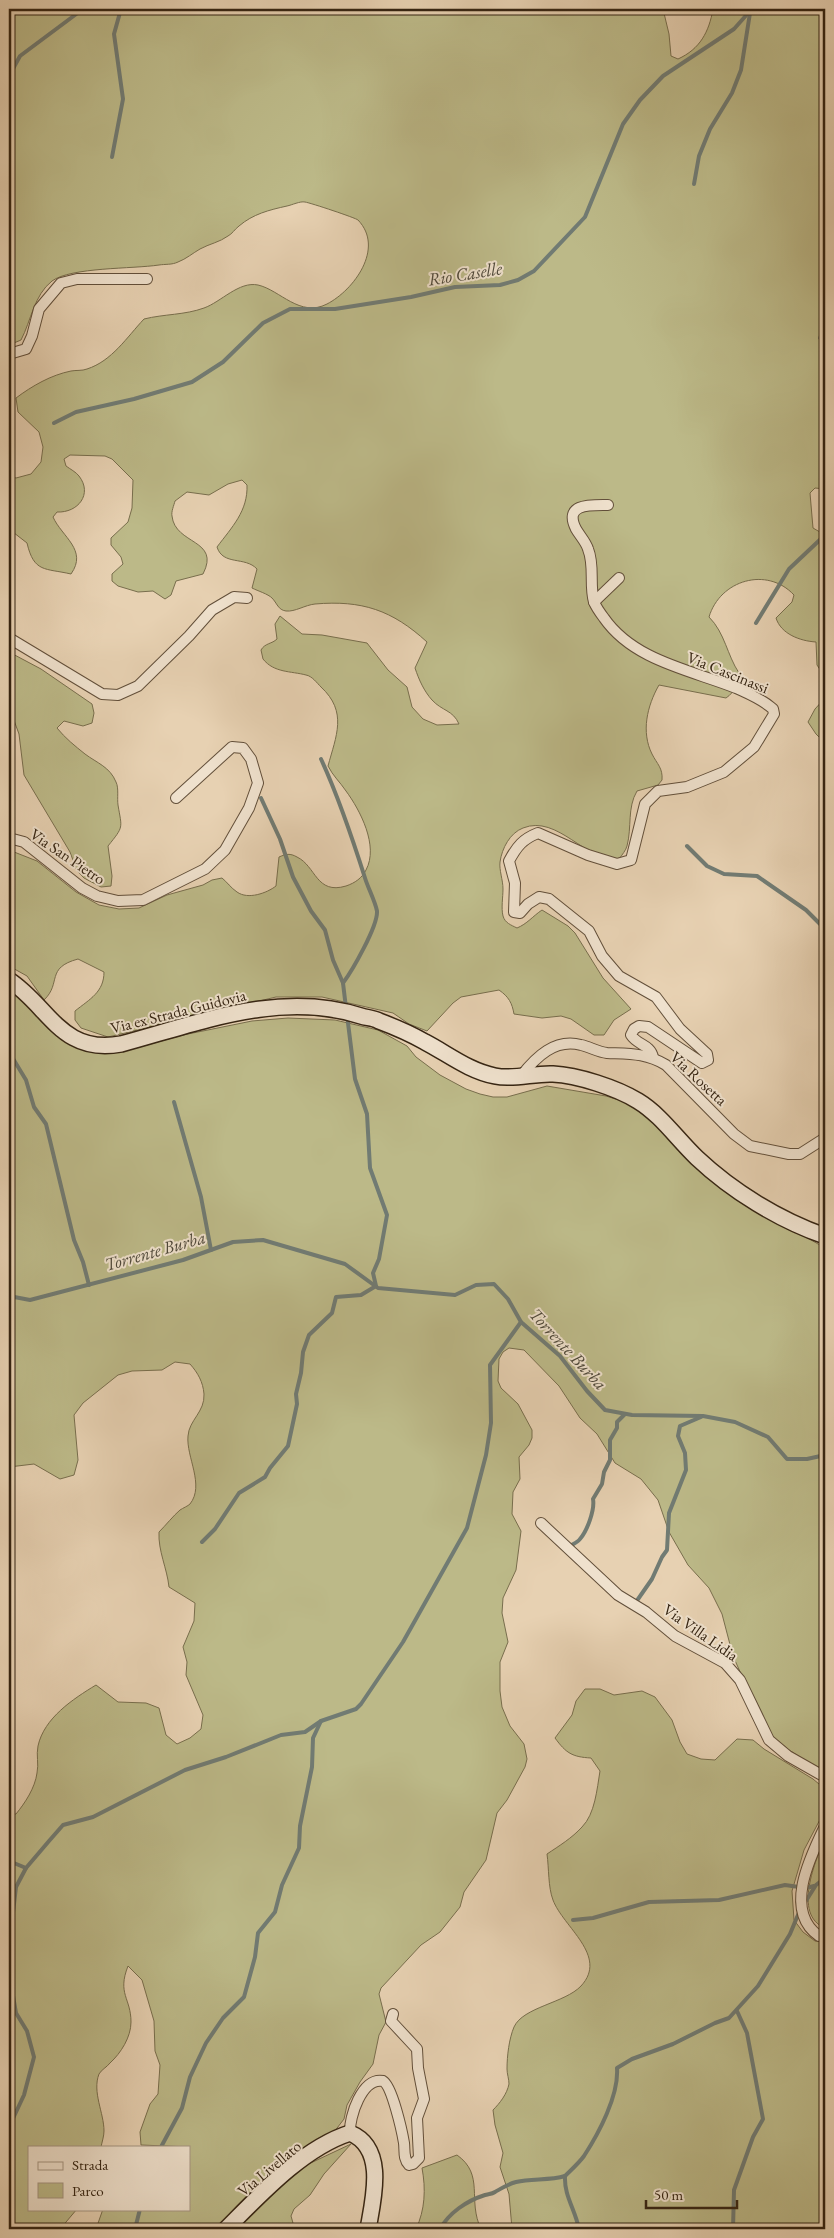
<svg xmlns="http://www.w3.org/2000/svg" width="834" height="2238" viewBox="0 0 834 2238" font-family="'EB Garamond',serif">
  <rect width="100%" height="100%" fill="#e7d1b2"/>
  <filter id="stains"><feTurbulence type="fractalNoise" baseFrequency=".004" numOctaves="4"/><feColorMatrix values="0 0 0 0 .2 0 0 0 0 .09 0 0 0 0 .02 0 0 0 .5 -.17"/></filter>
  <radialGradient id="worn" r=".72"><stop offset=".6" stop-color="#630" stop-opacity="0"/><stop offset="1" stop-color="#630" stop-opacity=".3"/></radialGradient>
  <g fill="#bcb988" stroke="#786e4d">
    <path d="M 9,9 L 663,9 L 669,34 L 671,56 L 678,59 C 700,49 709,32 713,9 L 825,9 L 825,489 L 815,488 L 810,493 L 813,528 L 825,535 L 825,677 L 817,665 L 816,642 C 800,641 781,634 776,618 L 792,602 L 794,595 C 767,566 720,580 709,617 C 725,633 727,655 739,673 C 738,683 735,692 726,698 L 659,685 C 647,706 641,732 652,754 C 657,764 663,768 662,780 L 658,785 L 637,791 C 627,808 632,827 627,846 C 626,850 622,855 619,859 C 586,863 558,814 523,828 C 510,833 502,848 500,862 C 499,870 503,880 503,889 C 503,897 501,908 503,916 C 505,923 511,925 517,928 C 527,924 533,916 542,910 L 568,926 L 575,933 L 603,978 L 631,1009 L 614,1020 L 604,1035 L 594,1035 L 571,1019 L 561,1016 L 542,1018 L 514,1014 C 512,1003 509,997 499,990 L 461,997 L 453,1003 L 427,1031 L 409,1024 L 393,1013 L 322,997 L 276,997 L 108,1037 L 81,1028 L 75,1020 L 75,1011 C 90,999 104,992 104,972 L 78,959 C 45,968 62,983 44,1000 L 27,976 L 9,966 L 9,850 L 37,861 L 76,892 L 99,905 L 119,909 L 139,908 L 167,895 L 203,885 L 212,880 L 222,878 C 227,882 231,888 237,892 C 248,900 267,893 276,886 L 279,857 C 286,854 290,853 297,857 C 316,866 316,895 346,886 C 355,883 362,878 366,870 C 379,846 360,810 346,791 C 340,782 333,776 328,766 C 336,736 348,712 321,687 C 317,683 312,676 306,675 C 291,671 274,673 263,659 L 261,650 C 265,643 272,644 277,639 L 275,624 L 280,616 L 302,634 L 322,635 L 367,643 L 388,670 L 407,687 L 412,707 L 423,719 L 437,725 L 459,724 C 453,710 442,711 432,700 C 424,691 419,680 415,668 L 427,642 C 392,610 362,600 315,604 C 305,605 295,612 286,611 C 278,610 277,603 272,598 C 268,594 258,591 252,588 L 257,569 C 245,556 223,566 217,547 C 232,527 248,511 247,485 L 242,480 L 228,484 L 209,495 L 187,492 L 175,501 C 174,505 171,512 172,516 C 175,545 221,539 203,574 L 176,581 L 171,595 L 165,599 L 153,591 L 138,592 L 118,586 L 112,581 L 112,574 L 123,564 L 121,557 L 111,545 L 111,538 L 128,522 L 132,508 L 133,480 L 112,459 L 105,456 L 70,455 L 64,459 L 66,466 C 70,469 76,472 79,476 C 93,494 78,513 57,512 L 53,517 C 62,537 88,550 71,574 C 45,568 34,573 27,543 L 9,529 L 9,476 L 16,478 L 31,474 L 41,462 L 43,447 L 39,432 L 18,412 L 16,398 C 32,386 51,375 71,371 C 76,370 82,371 87,369 C 112,361 127,337 144,319 C 164,314 185,315 204,308 C 221,302 239,281 258,285 C 280,290 300,318 327,304 C 354,290 385,248 358,220 C 356,218 311,203 305,202 C 300,201 292,205 287,206 C 269,210 253,214 239,226 C 235,229 232,234 228,236 C 220,242 209,244 200,249 C 193,253 186,259 178,262 C 172,265 165,264 159,265 C 133,269 71,267 52,281 C 34,295 31,321 21,340 L 9,345 Z"/>
    <path d="M 9,652 L 41,669 L 92,704 L 94,713 L 92,723 L 83,726 L 64,721 L 57,728 C 65,738 75,746 85,754 C 97,763 110,767 116,782 C 119,788 117,798 118,805 C 122,829 124,826 108,846 L 112,876 L 111,886 L 101,887 L 84,878 L 77,871 L 70,852 L 24,775 L 19,734 L 9,707 Z"/>
    <path d="M 825,698 L 825,743 L 816,734 L 808,722 L 815,709 Z"/>
    <path d="M 9,987 L 50,1029 L 68,1041 L 102,1053 L 132,1049 L 183,1035 L 252,1021 L 288,1018 L 335,1020 L 378,1030 L 407,1046 L 416,1057 L 440,1075 L 466,1089 L 480,1094 L 493,1097 L 507,1097 L 547,1086 L 606,1096 L 638,1106 L 757,1209 L 825,1248 L 825,1773 L 789,1750 L 772,1736 L 759,1714 L 733,1656 L 722,1614 L 709,1588 L 688,1565 L 669,1532 L 658,1500 L 641,1479 L 615,1463 L 597,1434 L 580,1418 L 559,1386 L 524,1350 L 509,1348 L 503,1352 L 499,1359 L 498,1381 L 501,1388 L 518,1404 L 532,1430 L 532,1438 L 529,1445 L 519,1457 L 520,1479 L 513,1492 L 512,1514 L 521,1531 L 516,1570 L 503,1598 L 502,1613 L 508,1642 L 500,1662 L 500,1691 L 502,1707 L 510,1726 L 524,1744 L 527,1759 L 525,1767 L 507,1800 L 497,1813 L 486,1860 L 464,1892 L 460,1907 L 440,1932 L 421,1945 L 381,1988 L 379,1994 L 386,2022 L 379,2035 L 373,2064 L 360,2082 L 347,2105 L 344,2119 L 334,2132 L 250,2196 L 218,2229 L 96,2229 L 103,2209 L 189,2209 L 189,2147 L 141,2145 L 140,2132 L 150,2104 L 158,2094 L 160,2065 L 155,2051 L 154,2021 L 142,1980 L 128,1966 C 117,1994 131,1998 131,2022 C 131,2037 121,2053 110,2063 C 107,2067 101,2070 99,2074 C 92,2092 104,2113 104,2131 C 104,2136 102,2142 101,2147 L 29,2147 L 29,2209 L 77,2209 L 61,2228 L 9,2229 L 9,1815 L 16,1814 C 25,1803 35,1788 37,1773 C 39,1764 36,1755 38,1746 C 44,1718 73,1699 96,1685 L 118,1702 L 146,1703 L 159,1708 L 166,1735 L 177,1744 L 190,1738 L 201,1729 L 203,1715 L 186,1675 L 187,1662 L 183,1647 L 194,1621 L 195,1603 L 169,1587 C 167,1568 158,1551 159,1532 C 166,1525 173,1516 180,1510 C 183,1508 188,1506 190,1504 C 205,1485 186,1457 188,1436 C 189,1420 205,1412 204,1394 C 203,1382 198,1373 190,1364 L 175,1362 L 162,1370 L 132,1371 L 118,1375 L 83,1403 L 74,1415 L 78,1460 L 74,1475 L 60,1479 L 34,1464 L 9,1467 Z"/>
    <path d="M 585,1689 L 600,1689 L 614,1695 L 642,1691 L 655,1697 L 672,1720 L 680,1742 L 687,1754 L 701,1759 L 715,1760 L 737,1739 L 753,1740 L 764,1749 L 813,1779 L 825,1789 L 825,1810 L 804,1850 L 792,1891 L 794,1920 L 803,1932 L 815,1941 L 825,1942 L 825,2229 L 512,2229 L 509,2194 L 500,2167 L 503,2153 L 495,2125 L 493,2110 C 500,2103 507,2094 509,2084 C 509,2079 507,2074 507,2069 C 507,2056 509,2039 514,2027 C 523,2007 565,2003 581,1986 C 609,1956 563,1927 553,1900 C 548,1887 549,1868 547,1854 C 559,1846 572,1838 582,1827 C 595,1814 597,1789 600,1771 L 591,1758 C 572,1757 566,1753 555,1738 L 572,1715 L 576,1701 Z"/>
    <path d="M 825,1838 L 825,1928 C 792,1915 816,1859 825,1838 Z"/>
    <path d="M 351,2144 L 324,2174 L 310,2195 L 294,2209 L 291,2216 L 293,2223 L 291,2229 L 234,2229 L 300,2168 Z"/>
    <path d="M 457,2155 C 485,2175 467,2200 481,2229 L 416,2229 C 425,2210 426,2189 422,2168 Z"/>
  </g>
  <g fill="none" stroke-linecap="round" stroke-linejoin="round">
    <g stroke="#717b73" stroke-width="4">
      <path d="M 9,76 L 20,56 L 83,9"/>
      <path d="M 112,157 L 123,99 L 114,34 L 121,9"/>
      <path d="M 694,184 L 699,156 L 710,129 L 732,93 L 741,70 L 750,13"/>
      <path d="M 820,338 L 825,326"/>
      <path d="M 54,423 L 76,412 L 134,399 L 192,382 L 223,362 L 263,323 L 290,309 L 335,309 L 411,297 L 455,287 L 500,285 L 518,280 L 534,271 L 585,217 L 623,124 L 640,100 L 663,76 L 734,29 L 750,11"/>
      <path d="M 756,623 L 789,569 L 825,535"/>
      <path d="M 321,759 C 339,798 352,837 365,878 C 368,888 375,901 377,911 C 378,926 352,971 343,983 L 346,1008"/>
      <path d="M 261,798 L 280,839 L 293,877 L 311,911 L 325,930 L 333,960 L 343,983"/>
      <path d="M 687,846 L 707,866 L 724,874 L 757,876 L 806,910 L 825,929"/>
      <path d="M 9,1052 L 26,1080 L 34,1107 L 46,1124 L 74,1240 L 83,1262 L 89,1285"/>
      <path d="M 174,1102 L 201,1197 L 211,1250"/>
      <path d="M 9,1296 L 30,1300 L 183,1260 L 233,1242 L 263,1240 L 345,1264 L 378,1288 L 455,1295 L 476,1285 L 494,1284 L 508,1299 L 521,1322 L 560,1356 L 587,1391 L 605,1410 L 632,1415 L 703,1416 L 735,1422 L 768,1437 L 787,1459 L 807,1459 L 825,1455"/>
      <path d="M 202,1542 L 215,1529 L 239,1493 L 265,1477 L 270,1468 L 288,1446 L 297,1404 L 296,1394 L 301,1373 L 303,1352 L 309,1335 L 332,1313 L 336,1297 L 361,1295 L 376,1286 L 373,1273 L 379,1259 L 387,1215 L 370,1168 L 367,1114 L 355,1079 L 347,1015"/>
      <path d="M 570,1546 C 573,1544 578,1542 580,1539 C 587,1531 595,1510 593,1499 L 602,1484 L 604,1472 L 610,1460 L 610,1440 L 617,1428 L 617,1422 L 625,1414"/>
      <path d="M 636,1602 L 652,1579 L 662,1557 L 667,1550 L 669,1513 L 686,1470 L 685,1453 L 678,1436 L 680,1426 L 701,1417"/>
      <path d="M 9,1861 L 26,1868"/>
      <path d="M 804,1904 L 816,1885 L 825,1878"/>
      <path d="M 573,1920 L 593,1918 L 649,1902 L 719,1900 L 785,1885 L 806,1888 L 814,1886"/>
      <path d="M 9,2127 L 24,2095 L 34,2057 L 27,2031 L 16,2013 L 11,1984 L 10,1938 L 16,1887 L 26,1868 L 49,1841 L 63,1825 L 93,1817 L 185,1770 L 226,1757 L 281,1735 L 305,1732 L 321,1721 L 356,1709 L 361,1704 L 403,1642 L 467,1528 L 486,1455 L 491,1423 L 490,1365 L 521,1322"/>
      <path d="M 161,2147 L 182,2108 L 190,2077 L 206,2043 L 223,2018 L 244,1997 L 255,1957 L 258,1933 L 275,1912 L 282,1885 L 299,1848 L 300,1826 L 312,1767 L 313,1738 L 321,1721"/>
      <path d="M 135,2229 L 140,2209"/>
      <path d="M 440,2229 C 449,2213 466,2201 485,2195 C 488,2194 492,2194 495,2192 C 502,2188 508,2184 516,2182 C 532,2178 549,2181 565,2176"/>
      <path d="M 579,2229 C 575,2209 564,2196 565,2176 C 571,2170 579,2163 584,2156 C 599,2133 619,2095 617,2068 L 632,2059 L 673,2044 L 715,2023 L 729,2018 L 758,1986 L 790,1934 L 800,1910"/>
      <path d="M 733,2229 L 734,2190 L 753,2137 L 763,2119 L 747,2033 L 737,2011"/>
    </g>
    <defs>
      <g id="street">
        <path d="M 9,354 L 26,349 L 32,336 L 39,309 L 61,283 L 77,279 L 147,279"/>
        <path d="M 608,505 C 591,505 563,503 576,529 C 580,536 586,542 588,549 C 595,566 589,585 594,602 C 596,607 601,614 604,618 C 634,661 691,670 736,688 C 749,694 762,699 773,709 L 774,714 L 754,747 L 724,772 L 687,787 L 658,791 L 645,804 L 631,860 L 617,864 L 588,855 L 538,833 C 523,839 517,846 509,861 L 515,883 L 514,912 L 520,913 L 528,904 L 539,897 L 549,899 L 589,931 L 602,956 L 619,976 L 656,997 L 680,1029 L 707,1054 L 708,1060 L 702,1063 L 648,1027 L 639,1026 L 634,1029 L 631,1035 C 637,1045 650,1044 653,1057"/>
        <path d="M 594,602 L 619,578"/>
        <path d="M 9,638 L 102,694 L 118,695 L 138,686 L 189,636 L 212,610 L 234,597 L 247,598"/>
        <path d="M 9,838 L 24,842 L 82,888 L 97,896 L 118,901 L 143,900 L 205,869 L 225,850 L 249,808 L 258,783 L 251,759 L 243,748 L 232,747 L 176,798"/>
        <path d="M 521,1076 C 536,1057 555,1038 581,1045 C 590,1047 598,1052 607,1053 C 630,1054 646,1053 666,1065 L 734,1134 L 750,1146 L 789,1154 L 800,1154 L 825,1138"/>
        <path d="M 541,1523 L 618,1595 L 646,1612 L 675,1636 L 725,1663 L 740,1680 L 769,1740 L 788,1756 L 825,1777"/>
        <path d="M 825,1826 C 810,1857 783,1911 819,1936 L 825,1935"/>
        <path d="M 350,2133 C 349,2117 362,2077 383,2081 C 392,2086 402,2131 404,2143 C 405,2151 403,2159 409,2165 L 413,2164 L 419,2158 L 417,2118 L 424,2099 L 418,2068 L 417,2049 L 391,2021 L 393,2014"/>
      </g>
      <g id="secondary">
        <path d="M 9,980 C 49,1006 61,1055 121,1044 C 199,1023 280,990 361,1016 C 367,1018 374,1018 379,1021 C 395,1027 411,1034 425,1042 C 448,1054 469,1071 495,1076 C 514,1080 534,1073 553,1074 C 577,1075 617,1088 638,1101 C 661,1115 677,1139 697,1158 C 732,1191 779,1220 825,1236"/>
        <path d="M 226,2229 C 260,2195 303,2148 350,2133 C 387,2148 373,2200 368,2229"/>
      </g>
    </defs>
    <use href="#street" stroke="#624f3a" stroke-width="12"/>
    <use href="#secondary" stroke="#352412" stroke-width="18"/>
    <use href="#street" stroke="#efe1cd" stroke-width="10"/>
    <use href="#secondary" stroke="#efe1cd" stroke-width="15"/>
  </g>
  <g text-anchor="middle" stroke-width="4" stroke-linejoin="round" paint-order="stroke">
    <g font-size="16" fill="#352412" stroke="#efe1cd">
      <text transform="translate(728 672) rotate(22)" y="6">Via Cascinassi</text>
      <text transform="translate(68 856) rotate(34)" y="6">Via San Pietro</text>
      <text transform="translate(178 1011) rotate(-14)" y="6">Via ex Strada Guidovia</text>
      <text transform="translate(699 1078) rotate(43)" y="6">Via Rosetta</text>
      <text transform="translate(701 1632) rotate(35)" y="6">Via Villa Lidia</text>
      <text transform="translate(269 2168) rotate(-40)" y="6">Via Livellato</text>
    </g>
    <g font-size="18" font-style="italic" fill="#4e483a" stroke="#efe1cd">
      <text transform="translate(465 274) rotate(-9)" y="6">Rio Caselle</text>
      <text transform="translate(155 1251) rotate(-16)" y="6">Torrente Burba</text>
      <text transform="translate(568 1349) rotate(47)" y="6">Torrente Burba</text>
    </g>
  </g>
  <rect width="834" height="2238" fill="none" stroke="#e7d1b2" stroke-width="30"/>
  <rect x="10" y="10" width="814" height="2218" fill="none" stroke="#352412" stroke-width="2.5"/>
  <rect x="15" y="15" width="804" height="2208" fill="none" stroke="#352412"/>
  <rect x="28" y="2146" width="162" height="65" fill="#efe1cd" stroke="#a59582"/>
  <rect x="38" y="2162" width="25" height="8" fill="#efe1cd" stroke="#a59582"/>
  <text x="72" y="2170" font-size="15" fill="#352412">Strada</text>
  <rect x="38" y="2183" width="25" height="15" fill="#bcb988" stroke="#a59582"/>
  <text x="72" y="2196" font-size="15" fill="#352412">Parco</text>
  <path d="M646 2200v8h91v-8" fill="none" stroke="#352412" stroke-width="2.5"/>
  <text x="654" y="2200" font-size="15" fill="#352412" stroke="#efe1cd" stroke-width="4" paint-order="stroke">50 m</text>
  <rect width="100%" height="100%" filter="url(#stains)"/>
  <rect width="100%" height="100%" fill="url(#worn)"/>
</svg>
